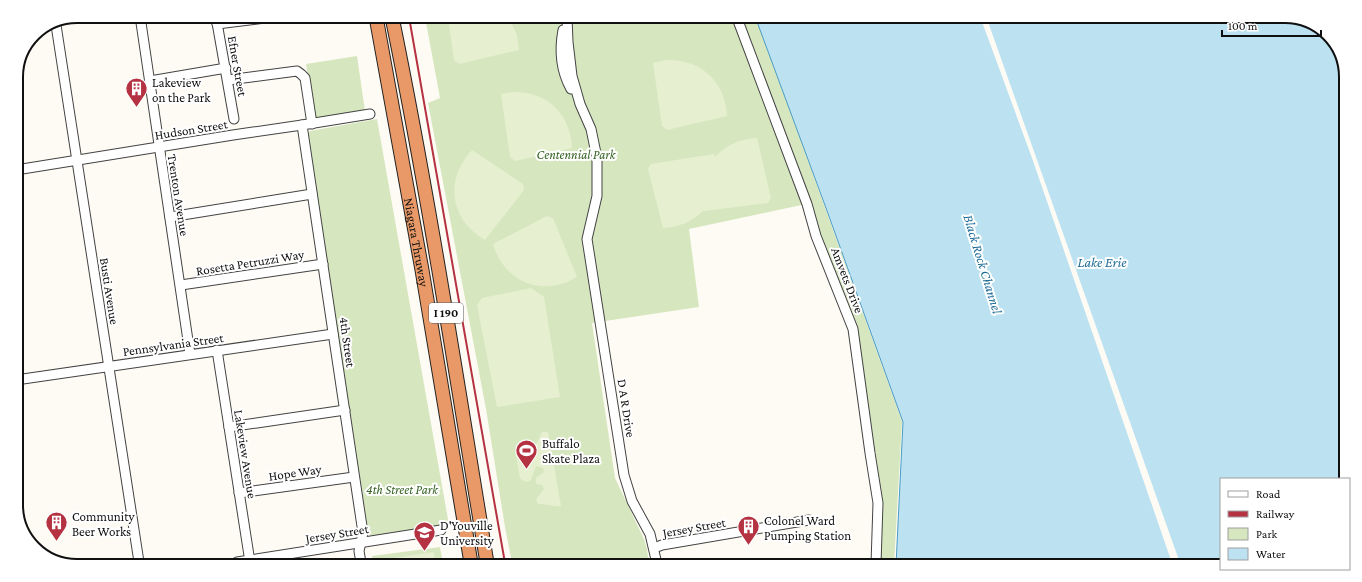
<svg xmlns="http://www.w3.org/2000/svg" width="1362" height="582" viewBox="0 0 1362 582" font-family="'Crimson Pro',serif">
  <rect width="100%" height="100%" fill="#fefbf4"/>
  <g fill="#d6e7bf">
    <path d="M 425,17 L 757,19 L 902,421 L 894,565 L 876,564 L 878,503 L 853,329 L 806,204 L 689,229 L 699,307 L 592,323 L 615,478 L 644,539 L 647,549 L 649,564 L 512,563 L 505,527 L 486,409 L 428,103 L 440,98 Z"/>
    <path d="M 357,56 L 365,111 L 315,118 L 306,64 Z"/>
    <path d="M 377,119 L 449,525 L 372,536 L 368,534 L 368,531 L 308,134 L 310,131 Z"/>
    <path d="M 440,547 L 443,563 L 373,563 L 372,556 Z"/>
  </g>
  <g fill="#e6efd0">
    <path d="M 448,17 L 509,18 L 517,35 L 519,50 L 459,64 L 454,60 Z"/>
    <path d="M 666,60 C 701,59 725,81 727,116 L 667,130 L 662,126 L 653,63 Z"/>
    <path d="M 512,92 C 547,91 570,113 572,148 L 515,161 L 510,157 L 501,94 Z"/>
    <path d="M 757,138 L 771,198 L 768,203 L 704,211 L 704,210 C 692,222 679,227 663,228 L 648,169 L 651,164 L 714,154 L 715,157 C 727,144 741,139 757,138 Z"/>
    <path d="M 472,150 L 523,184 L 524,190 L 485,240 C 450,220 444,180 472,150 Z"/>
    <path d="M 547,216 L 553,218 L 577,277 C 542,298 504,282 493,244 Z"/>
    <path d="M 531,288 L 544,297 L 560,397 L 497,407 L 477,305 L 482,298 Z"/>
    <path d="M 542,432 L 548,432 L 561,506 C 552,507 546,504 538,504 L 536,499 L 544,489 L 542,485 L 536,484 L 536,478 L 544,472 L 543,468 L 536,466 L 531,480 L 527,482 L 522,480 L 520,478 L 516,456 L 517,453 L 521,452 L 531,455 Z"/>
    <path d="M 434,552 L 435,563 L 375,563 L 375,561 Z"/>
  </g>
  <path fill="#bce2f2" stroke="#499bc3" d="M 756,19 L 1308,21 L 1336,43 L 1346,73 L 1342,479 L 1221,479 L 1221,566 L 896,565 L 903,422 L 826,208 Z"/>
  <path fill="#fefbf4" d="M 981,19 L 987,19 L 1181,566 L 1173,566 L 1032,158 Z"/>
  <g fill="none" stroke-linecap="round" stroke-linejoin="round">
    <defs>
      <g id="minor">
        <path d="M 140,16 L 190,354"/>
        <path d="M 216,17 L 234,119"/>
        <path d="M 567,18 L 568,42 L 572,76 L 580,104 L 591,129 L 597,158 L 597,196 L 587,239 L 624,475 L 632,501 L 650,534 L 657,564"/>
        <path d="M 737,18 L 807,204 L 816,236 L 853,329 L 870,453 L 878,503 L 876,564"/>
        <path d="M 217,24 L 273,17"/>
        <path d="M 56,25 L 139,562"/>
        <path d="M 563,30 C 559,51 561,71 571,89"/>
        <path d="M 228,80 L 297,71 L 301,74 L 305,78 L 312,124"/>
        <path d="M 150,81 L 226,68"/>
        <path d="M 302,125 L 363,533 L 359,551 L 361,563"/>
        <path d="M 16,170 L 233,135 L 302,125 L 370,114"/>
        <path d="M 170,217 L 312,194"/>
        <path d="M 181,285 L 323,264"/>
        <path d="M 217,350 L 250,562"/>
        <path d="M 16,380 L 333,334"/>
        <path d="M 229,427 L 345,410"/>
        <path d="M 239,493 L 354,477"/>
        <path d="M 16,500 L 19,517"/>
        <path d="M 654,548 L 662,545 L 809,520"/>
        <path d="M 237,562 L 441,530"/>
      </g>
      <g id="highway">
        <path id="s1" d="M 376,17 L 422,270 L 471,563"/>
        <path d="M 392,17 C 429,198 457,381 487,563"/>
      </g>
    </defs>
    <use href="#minor" stroke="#434343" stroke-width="11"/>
    <use href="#highway" stroke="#212121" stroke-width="15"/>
    <use href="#minor" stroke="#fff" stroke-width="9"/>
    <use href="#highway" stroke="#e89967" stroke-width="13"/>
    <path stroke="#b53242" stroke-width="2" d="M 409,17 L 505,563"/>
  </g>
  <defs>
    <symbol id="building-pin" viewBox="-11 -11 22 30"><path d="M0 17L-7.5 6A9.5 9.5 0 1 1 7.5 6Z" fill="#b53242" stroke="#fff"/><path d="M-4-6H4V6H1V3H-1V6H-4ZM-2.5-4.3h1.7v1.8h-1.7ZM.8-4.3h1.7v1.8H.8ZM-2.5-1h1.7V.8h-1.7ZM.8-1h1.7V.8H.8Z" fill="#fff"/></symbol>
    <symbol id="stadium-pin" viewBox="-11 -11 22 30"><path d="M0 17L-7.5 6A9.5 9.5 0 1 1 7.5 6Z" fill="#b53242" stroke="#fff"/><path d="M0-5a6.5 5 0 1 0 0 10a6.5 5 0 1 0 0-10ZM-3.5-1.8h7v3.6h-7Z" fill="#fff"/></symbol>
    <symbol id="university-pin" viewBox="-11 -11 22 30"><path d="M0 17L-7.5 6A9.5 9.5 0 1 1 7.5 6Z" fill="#b53242" stroke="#fff"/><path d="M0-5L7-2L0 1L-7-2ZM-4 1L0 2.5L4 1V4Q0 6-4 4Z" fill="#fff"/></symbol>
  </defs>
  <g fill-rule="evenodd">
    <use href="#building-pin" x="124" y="76" width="25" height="34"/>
    <use href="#stadium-pin" x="514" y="438" width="25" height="34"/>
    <use href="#building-pin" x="44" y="510" width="25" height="34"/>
    <use href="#building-pin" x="736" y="514" width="25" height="34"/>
    <use href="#university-pin" x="412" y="520" width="25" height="34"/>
  </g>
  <g text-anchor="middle" stroke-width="4" stroke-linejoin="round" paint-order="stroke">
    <rect fill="#fff" stroke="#585858" stroke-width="1" x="429" y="303" width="34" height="20" rx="3"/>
    <g font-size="12" font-weight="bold" fill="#101010">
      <text x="446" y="317">I 190</text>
    </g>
    <g font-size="13" fill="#101010" stroke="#fff">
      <text transform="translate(238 66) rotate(80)" y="5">Efner Street</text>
      <text transform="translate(191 129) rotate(-9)" y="5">Hudson Street</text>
      <text transform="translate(179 195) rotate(81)" y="5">Trenton Avenue</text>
      <text dy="5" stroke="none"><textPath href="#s1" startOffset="229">Niagara Thruway</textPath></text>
      <text transform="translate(250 262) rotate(-9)" y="5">Rosetta Petruzzi Way</text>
      <text transform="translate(848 280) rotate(69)" y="5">Amvets Drive</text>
      <text transform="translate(110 291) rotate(81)" y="5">Busti Avenue</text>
      <text transform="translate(348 342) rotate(82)" y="5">4th Street</text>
      <text transform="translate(173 344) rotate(-8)" y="5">Pennsylvania Street</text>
      <text transform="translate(627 408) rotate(81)" y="5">D A R Drive</text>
      <text transform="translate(246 454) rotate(81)" y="5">Lakeview Avenue</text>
      <text transform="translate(295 472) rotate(-8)" y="5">Hope Way</text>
      <text transform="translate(694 527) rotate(-10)" y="5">Jersey Street</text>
      <text transform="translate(337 533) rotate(-9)" y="5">Jersey Street</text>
    </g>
    <g font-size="13" fill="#101010" stroke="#fff" text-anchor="start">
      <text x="152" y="87">Lakeview<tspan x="152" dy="15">on the Park</tspan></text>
      <text x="542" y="448">Buffalo<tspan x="542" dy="15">Skate Plaza</tspan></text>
      <text x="72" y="521">Community<tspan x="72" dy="15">Beer Works</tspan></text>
      <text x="764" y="525">Colonel Ward<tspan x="764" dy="15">Pumping Station</tspan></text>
      <text x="440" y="530">D'Youville<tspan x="440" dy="15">University</tspan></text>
    </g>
    <g font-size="13" font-style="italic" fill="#366324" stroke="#fff">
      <text x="576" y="159">Centennial Park</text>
      <text x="402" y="494">4th Street Park</text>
    </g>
    <g font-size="14" font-style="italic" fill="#226e98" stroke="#fff">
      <text x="1102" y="267">Lake Erie</text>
      <text transform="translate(983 264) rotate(73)" y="5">Black Rock Channel</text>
    </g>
  </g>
  <path d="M0 0H1362V582H0ZM77 23H1285A54 54 0 0 1 1339 77V505A54 54 0 0 1 1285 559H77A54 54 0 0 1 23 505V77A54 54 0 0 1 77 23Z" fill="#fff" fill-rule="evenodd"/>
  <path fill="none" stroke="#101010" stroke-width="2" d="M77 23H1285A54 54 0 0 1 1339 77V505A54 54 0 0 1 1285 559H77A54 54 0 0 1 23 505V77A54 54 0 0 1 77 23Z"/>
  <rect x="1220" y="478" width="130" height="92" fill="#ffffff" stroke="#9f9f9f"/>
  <rect x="1228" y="491" width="20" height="6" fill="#ffffff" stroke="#9f9f9f"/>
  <text x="1256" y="498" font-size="12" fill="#101010">Road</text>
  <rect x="1228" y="511" width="20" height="6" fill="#b53242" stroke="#9f9f9f"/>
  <text x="1256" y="518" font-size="12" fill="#101010">Railway</text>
  <rect x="1228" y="528" width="20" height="12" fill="#d6e7bf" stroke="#9f9f9f"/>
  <text x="1256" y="538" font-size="12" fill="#101010">Park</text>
  <rect x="1228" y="548" width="20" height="12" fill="#bce2f2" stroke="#9f9f9f"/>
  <text x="1256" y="558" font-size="12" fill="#101010">Water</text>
  <path d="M1222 30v6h99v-6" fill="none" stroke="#101010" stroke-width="2"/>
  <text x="1228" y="30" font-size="12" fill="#101010" stroke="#ffffff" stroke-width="3" paint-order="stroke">100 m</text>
</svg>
